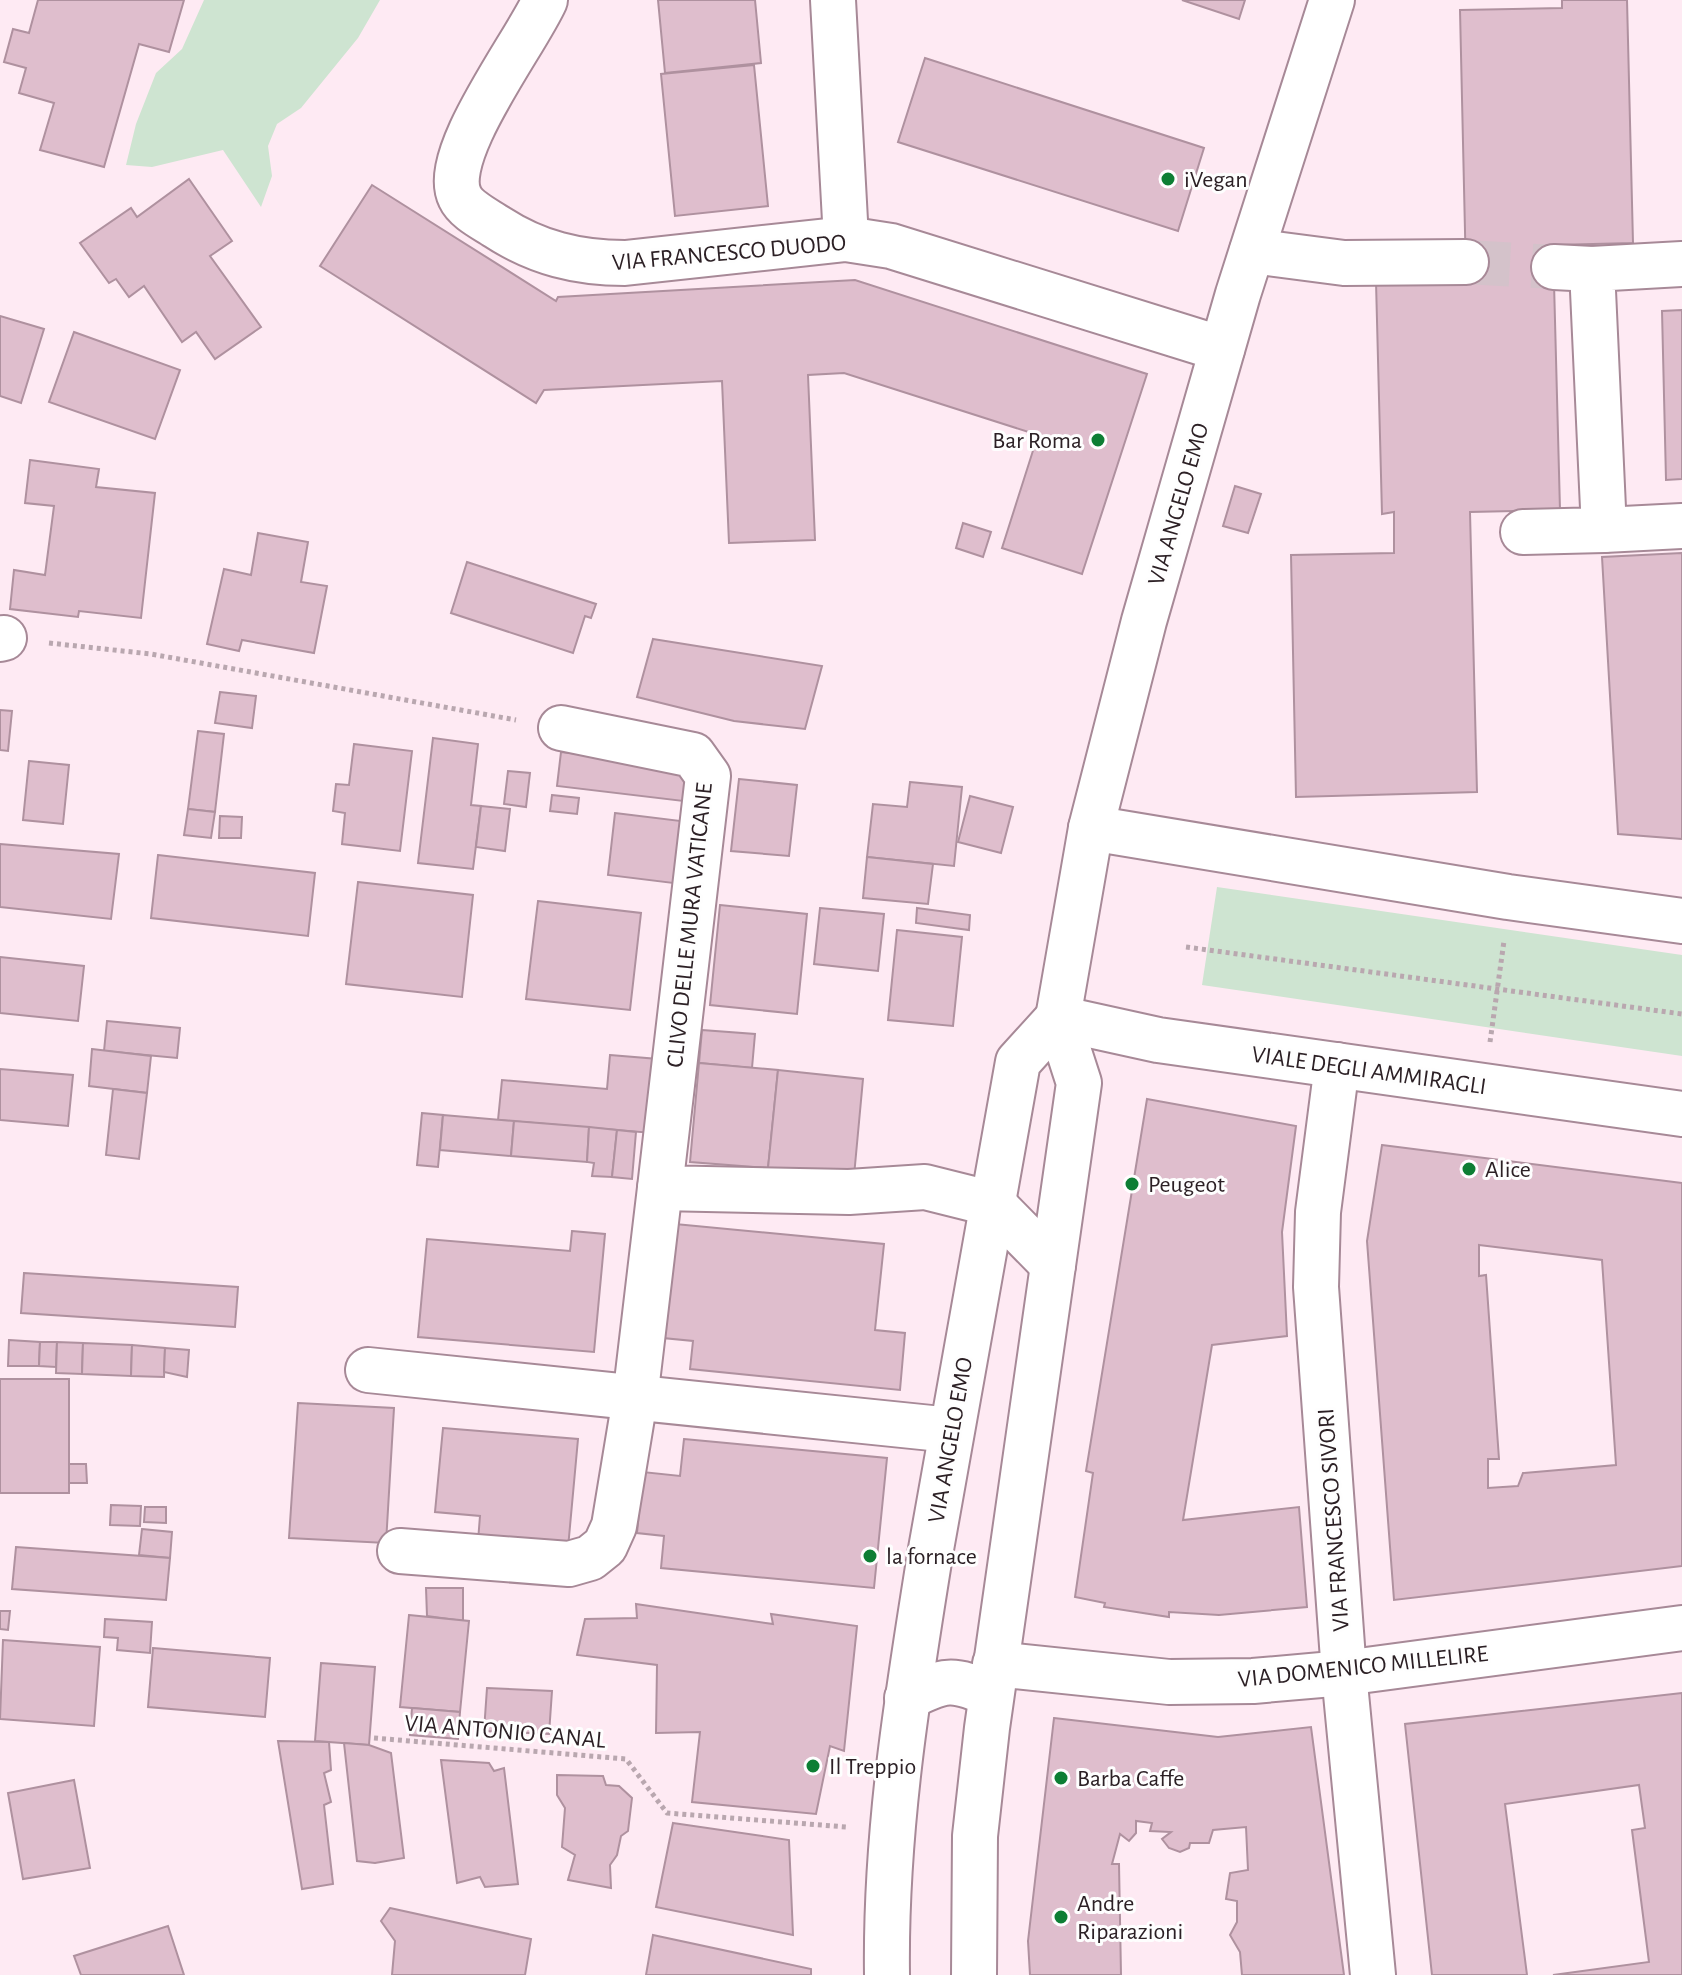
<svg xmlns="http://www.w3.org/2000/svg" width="1682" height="1975" viewBox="0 0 1682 1975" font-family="'Alegreya Sans',sans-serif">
  <rect width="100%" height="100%" fill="#feeaf3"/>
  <g fill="#cee4d1">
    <path d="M 204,0 L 380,0 L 358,38 L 301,108 L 277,124 L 268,146 L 272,176 L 261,207 L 223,150 L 152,167 L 126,165 L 136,124 L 156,73 L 182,49 Z"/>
    <path d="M 1217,887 L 1682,955 L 1682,1056 L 1202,985 Z"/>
  </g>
  <g fill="#dfbecd" stroke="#af919f" stroke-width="2" fill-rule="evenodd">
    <path d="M 38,0 L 184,0 L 169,52 L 139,44 L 104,167 L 40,150 L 54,103 L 19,93 L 26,68 L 4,62 L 13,29 L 29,33 Z"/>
    <path d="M 658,0 L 755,0 L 761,63 L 665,73 Z"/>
    <path d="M 1182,0 L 1245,0 L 1239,19 Z"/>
    <path d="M 1562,0 L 1627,0 L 1633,243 L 1553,245 L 1560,510 L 1470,512 L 1477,792 L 1296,797 L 1291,555 L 1394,553 L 1394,512 L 1382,514 L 1376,282 L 1466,275 L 1460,10 L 1562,8 Z"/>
    <path d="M 925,58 L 1204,148 L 1178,231 L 898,142 Z"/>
    <path d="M 754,65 L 768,206 L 675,216 L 661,74 Z"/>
    <path d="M 189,179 L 232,241 L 210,256 L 261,327 L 215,359 L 196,332 L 182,342 L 144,286 L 129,297 L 116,279 L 109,283 L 80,243 L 131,208 L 137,217 Z"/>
    <path d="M 372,185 L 556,301 L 558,297 L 855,280 L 1147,374 L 1082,574 L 1002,548 L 1038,435 L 844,373 L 808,375 L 815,540 L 729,543 L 722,381 L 544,390 L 536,403 L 320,266 Z"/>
    <path d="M 1682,310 L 1682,479 L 1666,480 L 1662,311 Z"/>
    <path d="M 0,316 L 44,329 L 21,403 L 0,396 Z"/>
    <path d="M 74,332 L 180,370 L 155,439 L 49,402 Z"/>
    <path d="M 30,460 L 99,469 L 96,487 L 155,493 L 141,618 L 79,611 L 78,617 L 10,609 L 14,570 L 45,575 L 54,506 L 25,503 Z"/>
    <path d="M 1235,486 L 1261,494 L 1248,533 L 1223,526 Z"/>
    <path d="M 963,523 L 991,532 L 983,557 L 956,548 Z"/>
    <path d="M 258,533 L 308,542 L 301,582 L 327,586 L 314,653 L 242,640 L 239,651 L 207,644 L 224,569 L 251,575 Z"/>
    <path d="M 1682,553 L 1682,839 L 1618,834 L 1602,557 Z"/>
    <path d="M 467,562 L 596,604 L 591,618 L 585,616 L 573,653 L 451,613 Z"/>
    <path d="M 653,639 L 822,666 L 805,729 L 734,721 L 637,697 Z"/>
    <path d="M 220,692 L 256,696 L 252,728 L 215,723 Z"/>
    <path d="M 0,710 L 12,711 L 8,751 L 0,750 Z"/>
    <path d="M 198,731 L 224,734 L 215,812 L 188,809 Z"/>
    <path d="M 433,738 L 478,744 L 471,805 L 481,806 L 473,869 L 418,863 Z"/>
    <path d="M 354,744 L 412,751 L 400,851 L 342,844 L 345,813 L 333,811 L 336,784 L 349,785 Z"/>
    <path d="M 561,752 L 687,766 L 683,801 L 557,786 Z"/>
    <path d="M 29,761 L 69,765 L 63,824 L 23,820 Z"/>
    <path d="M 508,771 L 530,773 L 526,807 L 504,804 Z"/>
    <path d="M 739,779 L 797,785 L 789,856 L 731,851 Z"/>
    <path d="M 910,782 L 962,787 L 954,866 L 867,857 L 873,804 L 907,807 Z"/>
    <path d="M 552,795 L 579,798 L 577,814 L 550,811 Z"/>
    <path d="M 970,796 L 1013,807 L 1001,853 L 958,842 Z"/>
    <path d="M 481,806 L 510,809 L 505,851 L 476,847 Z"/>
    <path d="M 188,809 L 215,812 L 211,838 L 184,835 Z"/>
    <path d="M 615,813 L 681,821 L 673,883 L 608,875 Z"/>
    <path d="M 220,816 L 242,817 L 241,838 L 219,838 Z"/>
    <path d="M 0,844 L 119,854 L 111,919 L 0,907 Z"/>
    <path d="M 158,855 L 315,873 L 308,936 L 151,918 Z"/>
    <path d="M 867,857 L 933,864 L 928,904 L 863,898 Z"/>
    <path d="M 358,882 L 473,895 L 462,997 L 346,984 Z"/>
    <path d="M 538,901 L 641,913 L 630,1010 L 526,999 Z"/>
    <path d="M 720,905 L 807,914 L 797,1014 L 710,1005 Z"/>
    <path d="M 820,908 L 884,914 L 878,971 L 814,964 Z"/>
    <path d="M 917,908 L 970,915 L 969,930 L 916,923 Z"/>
    <path d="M 897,930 L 962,937 L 953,1026 L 888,1020 Z"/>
    <path d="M 0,957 L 84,966 L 78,1021 L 0,1013 Z"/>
    <path d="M 107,1021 L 180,1028 L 177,1058 L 104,1051 Z"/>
    <path d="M 702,1030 L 755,1034 L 752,1068 L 699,1063 Z"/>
    <path d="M 92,1049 L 151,1056 L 147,1093 L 89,1086 Z"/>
    <path d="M 610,1055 L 658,1059 L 652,1133 L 498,1120 L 502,1080 L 607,1089 Z"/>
    <path d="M 699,1063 L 778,1070 L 768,1168 L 690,1162 Z"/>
    <path d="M 0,1069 L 73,1075 L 68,1126 L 0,1120 Z"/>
    <path d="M 778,1070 L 863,1079 L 854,1176 L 768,1168 Z"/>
    <path d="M 113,1089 L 147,1093 L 139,1159 L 106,1155 Z"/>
    <path d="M 1147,1099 L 1296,1126 L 1282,1232 L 1287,1336 L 1212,1345 L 1183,1520 L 1299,1507 L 1307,1607 L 1219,1615 L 1169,1612 L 1169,1617 L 1104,1607 L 1105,1603 L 1075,1597 L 1093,1473 L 1086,1471 Z"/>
    <path d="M 422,1113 L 443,1115 L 438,1167 L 417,1165 Z"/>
    <path d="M 443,1115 L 514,1121 L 511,1156 L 440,1150 Z"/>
    <path d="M 514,1121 L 589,1127 L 587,1162 L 511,1156 Z"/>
    <path d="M 589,1127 L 617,1130 L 612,1177 L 592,1176 L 594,1163 L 587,1162 Z"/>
    <path d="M 617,1130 L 636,1132 L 632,1179 L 612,1177 Z"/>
    <path d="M 1382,1145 L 1682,1183 L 1682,1566 L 1394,1600 L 1367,1241 ZM 1479,1245 L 1602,1260 L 1616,1465 L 1523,1473 L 1518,1486 L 1488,1488 L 1488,1459 L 1499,1459 L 1486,1275 L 1479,1276 Z"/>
    <path d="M 675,1224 L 884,1244 L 875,1330 L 905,1333 L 900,1390 L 690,1369 L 693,1341 L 663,1338 Z"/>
    <path d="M 572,1231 L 605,1234 L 594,1352 L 418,1337 L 427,1239 L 570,1251 Z"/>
    <path d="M 24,1273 L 238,1287 L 235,1327 L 21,1313 Z"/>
    <path d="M 9,1340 L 40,1342 L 39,1366 L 8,1366 Z"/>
    <path d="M 40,1342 L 57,1342 L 56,1367 L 39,1366 Z"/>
    <path d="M 57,1342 L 83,1343 L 82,1374 L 56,1373 Z"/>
    <path d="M 83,1343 L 132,1345 L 131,1376 L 82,1374 Z"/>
    <path d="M 132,1345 L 165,1348 L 164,1377 L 131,1376 Z"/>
    <path d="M 165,1348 L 189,1350 L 187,1377 L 164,1372 Z"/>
    <rect x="0" y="1379" width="69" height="114"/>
    <path d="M 298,1403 L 394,1408 L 386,1543 L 289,1538 Z"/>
    <path d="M 443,1428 L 578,1439 L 568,1548 L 478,1541 L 480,1516 L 435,1512 Z"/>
    <path d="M 684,1439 L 887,1458 L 874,1588 L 661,1568 L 664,1536 L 637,1533 L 643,1472 L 680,1476 Z"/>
    <path d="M 69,1464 L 86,1464 L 87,1483 L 69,1483 Z"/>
    <path d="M 111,1505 L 141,1506 L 140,1526 L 110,1525 Z"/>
    <path d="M 145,1507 L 166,1507 L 166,1523 L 144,1522 Z"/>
    <path d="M 142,1529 L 172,1532 L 170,1558 L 139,1555 Z"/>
    <path d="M 16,1547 L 170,1558 L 166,1600 L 12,1589 Z"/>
    <path d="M 426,1588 L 463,1588 L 463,1621 L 427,1616 Z"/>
    <path d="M 636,1604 L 773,1624 L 771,1614 L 857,1626 L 844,1751 L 830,1746 L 816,1814 L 692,1802 L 700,1732 L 656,1733 L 657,1665 L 577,1655 L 585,1619 L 637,1618 Z"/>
    <path d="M 0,1611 L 10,1611 L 8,1630 L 0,1629 Z"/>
    <path d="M 409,1615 L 469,1621 L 460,1712 L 400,1707 Z"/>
    <path d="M 105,1619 L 152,1622 L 150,1653 L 117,1650 L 118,1638 L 104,1637 Z"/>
    <path d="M 3,1640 L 100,1647 L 94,1726 L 0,1719 Z"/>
    <path d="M 153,1648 L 270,1658 L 265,1717 L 148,1707 Z"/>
    <path d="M 321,1663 L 375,1667 L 369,1745 L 315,1741 Z"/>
    <path d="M 487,1688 L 552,1691 L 549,1734 L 484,1731 Z"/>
    <path d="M 1682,1693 L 1682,1975 L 1553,1975 L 1649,1962 L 1632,1830 L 1645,1828 L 1639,1785 L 1505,1804 L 1527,1975 L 1432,1975 L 1405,1724 Z"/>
    <path d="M 412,1708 L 460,1712 L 458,1739 L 410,1735 Z"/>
    <path d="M 1054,1718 L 1218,1737 L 1311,1727 L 1344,1975 L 1242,1975 L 1240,1952 L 1230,1935 L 1237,1922 L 1237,1901 L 1226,1899 L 1230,1873 L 1248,1870 L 1246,1827 L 1213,1830 L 1209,1843 L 1190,1843 L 1189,1848 L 1180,1852 L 1169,1848 L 1162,1839 L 1171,1832 L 1150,1831 L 1152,1823 L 1136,1821 L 1136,1833 L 1129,1841 L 1120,1834 L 1112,1864 L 1119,1864 L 1121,1975 L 1030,1975 L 1028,1941 Z"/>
    <path d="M 278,1741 L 329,1742 L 331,1770 L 324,1773 L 331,1802 L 324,1805 L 333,1884 L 302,1889 Z"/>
    <path d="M 344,1743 L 369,1745 L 391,1753 L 404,1858 L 375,1863 L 357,1861 Z"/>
    <path d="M 441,1760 L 489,1763 L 494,1771 L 504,1768 L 518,1884 L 485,1887 L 480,1877 L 457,1883 Z"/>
    <path d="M 557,1775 L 603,1776 L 606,1785 L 619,1786 L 632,1798 L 628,1831 L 621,1836 L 617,1855 L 610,1865 L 611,1888 L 568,1880 L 575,1855 L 562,1847 L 565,1808 L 557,1795 Z"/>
    <path d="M 74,1780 L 90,1868 L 23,1879 L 8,1793 Z"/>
    <path d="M 673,1823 L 789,1840 L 793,1935 L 656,1907 Z"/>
    <path d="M 390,1908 L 531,1939 L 525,1975 L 392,1975 L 395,1941 L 381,1921 Z"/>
    <path d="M 168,1926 L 184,1975 L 81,1975 L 74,1956 Z"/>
    <path d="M 653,1935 L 811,1969 L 811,1975 L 646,1975 Z"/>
  </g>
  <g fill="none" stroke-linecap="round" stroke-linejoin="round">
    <path stroke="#d4c2ca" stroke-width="44" stroke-dasharray="44 22" stroke-linecap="butt" d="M 1466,262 L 1554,267"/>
    <defs>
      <g id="minor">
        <path d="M 545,0 C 526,43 439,155 460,197 C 466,210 485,219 497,227 C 537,253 578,263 625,263 L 846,239 L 891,246 L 1222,349"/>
        <path d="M 833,0 L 846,239"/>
        <path d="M 1252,251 L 1344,263 L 1466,262"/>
        <path d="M 1554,267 L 1592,269"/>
        <path d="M 1604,530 L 1682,526"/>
        <path d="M 1523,532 L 1604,530 L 1592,269 L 1682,264"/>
        <path d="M 0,639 L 4,638"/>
        <path d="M 561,728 L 693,755 L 708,776 L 660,1188 L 849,1192 L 925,1187 L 993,1204 L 1053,1265"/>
        <path d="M 1337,1065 L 1318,1212 L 1316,1287 L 1344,1673 L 1373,1975"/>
        <path d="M 368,1370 L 951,1430"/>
        <path d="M 400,1551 L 569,1564 L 590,1558 L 605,1546 L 614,1526 L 635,1399 L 660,1188"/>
        <path d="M 995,1664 L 1169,1682 L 1253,1681 L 1344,1673 L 1682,1628"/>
        <path d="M 907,1698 C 944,1679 953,1677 991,1695"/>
      </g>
      <g id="major">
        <path d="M 1091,828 L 1508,897 L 1682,921"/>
        <path d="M 1058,1018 L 1158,1040 L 1682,1114"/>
        <path d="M 887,1975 C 885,1831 908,1691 931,1549 C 959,1386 989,1224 1018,1062 L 1058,1018"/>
        <path d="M 974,1975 L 975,1836 L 987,1728 L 1079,1083 L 1058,1018 L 1091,828 L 1144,621 L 1238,294 L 1332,0"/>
      </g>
    </defs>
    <use href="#minor" stroke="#a78997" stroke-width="48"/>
    <use href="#major" stroke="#a78997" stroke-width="48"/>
    <g stroke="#b9a7af" stroke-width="5" stroke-dasharray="4 4" stroke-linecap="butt">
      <path d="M 49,643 L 151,654 L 516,720"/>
      <path d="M 1186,947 L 1682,1014"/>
      <path d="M 1490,1042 L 1504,941"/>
      <path d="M 374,1738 L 626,1759 L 667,1813 L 846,1827"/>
    </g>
    <use href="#minor" stroke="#fff" stroke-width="44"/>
    <use href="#major" stroke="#fff" stroke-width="44"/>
  </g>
  <g fill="#0d7e34" stroke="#fefefe" stroke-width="3">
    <circle cx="1168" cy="179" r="8"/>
    <circle cx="1098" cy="440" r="8"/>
    <circle cx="1469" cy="1169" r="8"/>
    <circle cx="1132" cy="1184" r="8"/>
    <circle cx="870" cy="1556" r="8"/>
    <circle cx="813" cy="1766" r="8"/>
    <circle cx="1061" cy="1778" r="8"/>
    <circle cx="1061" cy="1917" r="8"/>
  </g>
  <g text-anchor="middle" stroke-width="6" stroke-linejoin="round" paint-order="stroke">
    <g font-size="24" fill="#2c2025" stroke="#fefefe" text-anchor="start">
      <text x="1184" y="187">iVegan</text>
      <text x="1082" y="448" text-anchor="end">Bar Roma</text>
      <text x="1485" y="1177">Alice</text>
      <text x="1148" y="1192">Peugeot</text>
      <text x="886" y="1564">la fornace</text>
      <text x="829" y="1774">Il Treppio</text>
      <text x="1077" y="1786">Barba Caffe</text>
      <text x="1077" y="1911">Andre<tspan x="1077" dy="28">Riparazioni</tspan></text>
    </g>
    <g font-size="24" fill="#2c2025" stroke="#fefefe">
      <text transform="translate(729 252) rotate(-5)" y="8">VIA FRANCESCO DUODO</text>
      <text transform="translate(1178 504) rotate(-74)" y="8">VIA ANGELO EMO</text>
      <text transform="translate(689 925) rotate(-84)" y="8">CLIVO DELLE MURA VATICANE</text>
      <text transform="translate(1369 1070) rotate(8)" y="8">VIALE DEGLI AMMIRAGLI</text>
      <text transform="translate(950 1440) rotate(-80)" y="8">VIA ANGELO EMO</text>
      <text transform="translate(1333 1520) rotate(-94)" y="8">VIA FRANCESCO SIVORI</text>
      <text transform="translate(1363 1666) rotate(-6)" y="8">VIA DOMENICO MILLELIRE</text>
      <text transform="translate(505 1731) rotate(5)" y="8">VIA ANTONIO CANAL</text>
    </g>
  </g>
</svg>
